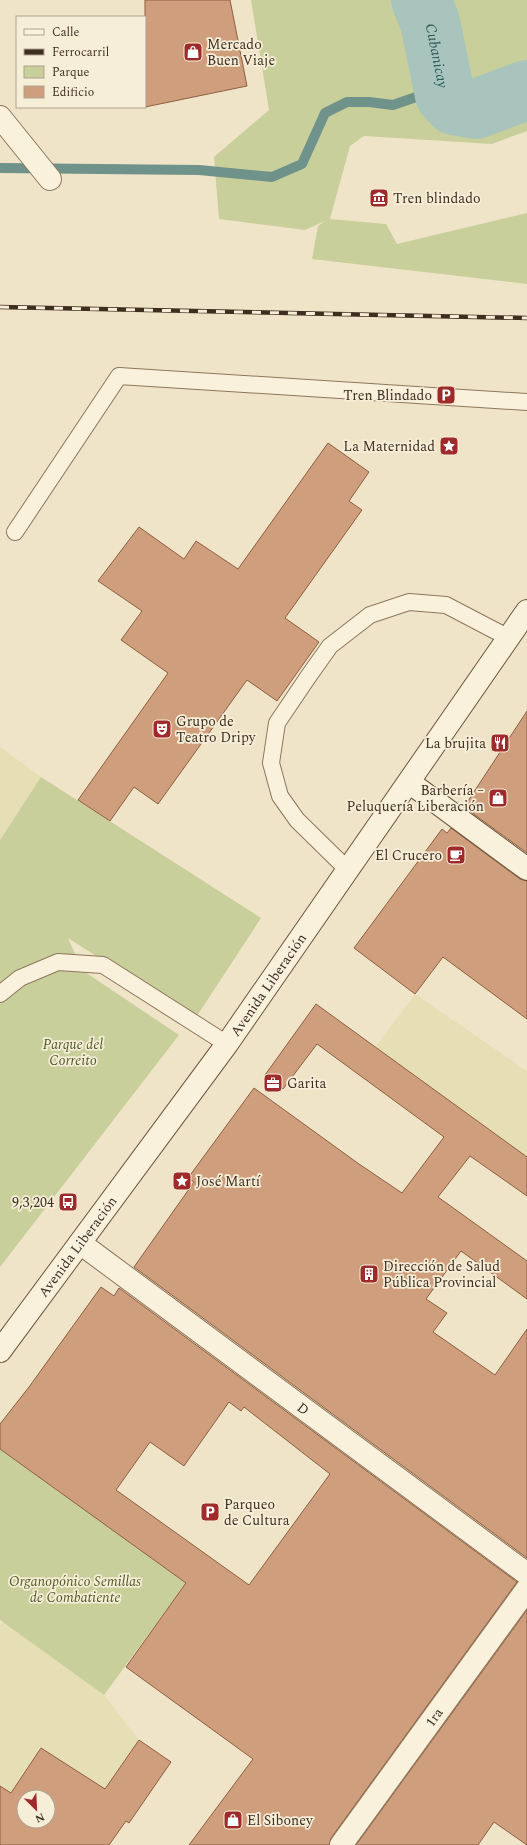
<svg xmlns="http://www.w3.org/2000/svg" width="527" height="1845" viewBox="0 0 527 1845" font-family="Spectral,serif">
  <rect width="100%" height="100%" fill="#f0e4c8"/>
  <g fill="#e6deb5">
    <path d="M 0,747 L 41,777 L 0,840 Z"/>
    <path d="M 415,994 L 527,1071 L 527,1157 L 375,1047 Z"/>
    <path d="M 3,1622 L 104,1695 L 139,1740 L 105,1789 L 41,1748 L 11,1793 L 0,1786 L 0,1626 Z"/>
  </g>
  <g fill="#c9cf9b">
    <path d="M 251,0 L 527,0 L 527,131 L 492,144 L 364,136 L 350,146 L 330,219 L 386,224 L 397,244 L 527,213 L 527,284 L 312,259 L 318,226 L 325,221 L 305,230 L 219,219 L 214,157 L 269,110 Z"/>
    <path d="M 41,777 L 261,918 L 195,1019 L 68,938 L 82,970 L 179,1035 L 0,1267 L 0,840 Z"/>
    <path d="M 0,1449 L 186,1583 L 104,1695 L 0,1620 Z"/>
  </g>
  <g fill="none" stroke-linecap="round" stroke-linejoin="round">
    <path stroke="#6f938a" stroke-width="10" d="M 0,168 L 199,170 L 272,177 L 302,164 L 325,113 L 347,102 L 369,102 L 393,105 L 419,96"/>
    <path stroke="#a9c4bc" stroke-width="60" id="s1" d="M 421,0 L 430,22 L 445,95 L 454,105 L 476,109 L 527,90"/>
  </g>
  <g fill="#cf9f7d" stroke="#8d5f41" fill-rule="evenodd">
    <path d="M 145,0 L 230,0 L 247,86 L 145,107 Z"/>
    <path d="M 328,443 L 369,472 L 349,501 L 362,510 L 285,618 L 319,642 L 277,701 L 247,680 L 158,804 L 134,787 L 110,821 L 78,800 L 168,673 L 121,640 L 142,611 L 98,581 L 139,527 L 184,559 L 196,541 L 238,569 Z"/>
    <path d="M 527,711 L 527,853 L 464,807 Z"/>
    <path d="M 451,828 L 520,879 L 527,881 L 527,1019 L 443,957 L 415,994 L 354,948 L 442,829 L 447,833 Z"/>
    <path d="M 316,1004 L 527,1157 L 527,1196 L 470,1156 L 438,1197 L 527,1261 L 527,1299 L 461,1251 L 426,1299 L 447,1313 L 433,1332 L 495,1375 L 527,1329 L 527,1558 L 134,1267 L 194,1182 L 188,1178 L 254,1088 L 359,1164 L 402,1193 L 444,1137 L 317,1044 L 283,1089 L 265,1075 Z"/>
    <path d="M 101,1287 L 114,1296 L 119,1288 L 517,1582 L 331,1838 L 329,1845 L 189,1845 L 253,1759 L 126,1667 L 186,1583 L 0,1449 L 0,1424 L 29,1387 ZM 229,1402 L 241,1411 L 244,1407 L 330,1474 L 249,1585 L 116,1490 L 150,1442 L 184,1466 Z"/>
    <path d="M 527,1610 L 527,1845 L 494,1822 L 478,1845 L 356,1845 Z"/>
    <path d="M 139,1740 L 171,1762 L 129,1823 L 126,1821 L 109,1845 L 0,1845 L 0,1786 L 11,1793 L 41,1748 L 105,1789 ZM 24,1797 L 48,1797 L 48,1821 L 24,1821 Z"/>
  </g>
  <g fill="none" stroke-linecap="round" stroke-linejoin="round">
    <defs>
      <g id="lane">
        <path d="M 15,532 L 119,376 L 527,402"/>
        <path d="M 348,870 L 297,820 L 280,796 L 271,763 L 277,723 L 308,677 L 330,646 L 370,615 L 409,602 L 446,605 L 509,638"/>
        <path d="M 0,994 L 20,978 L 58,962 L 103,965 L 227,1044"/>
      </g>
      <g id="street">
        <path d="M 0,117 L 50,179"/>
        <path id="s2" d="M 80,1243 L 527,1574"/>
        <path id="s3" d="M 341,1845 L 527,1589"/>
      </g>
      <g id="secondary">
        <path d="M 409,782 L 527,869"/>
        <path id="s4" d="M 0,1351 L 227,1044 L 527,611"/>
      </g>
    </defs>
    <use href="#lane" stroke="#8d765c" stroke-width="18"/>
    <use href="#street" stroke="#8d765c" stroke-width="24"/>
    <use href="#secondary" stroke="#6f573f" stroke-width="24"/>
    <use href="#lane" stroke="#faf1dc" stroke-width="16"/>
    <use href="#street" stroke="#faf1dc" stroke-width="22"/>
    <use href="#secondary" stroke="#faf1dc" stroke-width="22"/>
    <defs>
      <path id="rail" d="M 0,307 L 527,318"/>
    </defs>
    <use href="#rail" stroke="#3d2e20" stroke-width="4.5"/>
    <use href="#rail" stroke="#f7eed8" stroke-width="3" stroke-dasharray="9" stroke-linecap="butt"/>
  </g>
  <defs>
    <symbol id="shop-square" viewBox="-11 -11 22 22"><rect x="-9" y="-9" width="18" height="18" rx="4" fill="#9e2a2b" stroke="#f7eed8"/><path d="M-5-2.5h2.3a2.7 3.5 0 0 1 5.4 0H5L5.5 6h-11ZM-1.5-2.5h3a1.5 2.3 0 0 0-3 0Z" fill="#fff"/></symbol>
    <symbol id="museum-square" viewBox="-11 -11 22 22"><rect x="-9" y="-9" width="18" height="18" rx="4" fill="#9e2a2b" stroke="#f7eed8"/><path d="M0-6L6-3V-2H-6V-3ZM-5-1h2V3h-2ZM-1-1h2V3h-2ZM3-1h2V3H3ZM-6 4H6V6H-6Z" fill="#fff"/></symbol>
    <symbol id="parking-square" viewBox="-11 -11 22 22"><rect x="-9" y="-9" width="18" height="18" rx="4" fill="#9e2a2b" stroke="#f7eed8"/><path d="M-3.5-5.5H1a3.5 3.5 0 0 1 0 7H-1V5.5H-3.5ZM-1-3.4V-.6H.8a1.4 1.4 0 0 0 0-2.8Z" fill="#fff"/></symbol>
    <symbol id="sight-square" viewBox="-11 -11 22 22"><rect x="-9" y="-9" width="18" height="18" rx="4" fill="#9e2a2b" stroke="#f7eed8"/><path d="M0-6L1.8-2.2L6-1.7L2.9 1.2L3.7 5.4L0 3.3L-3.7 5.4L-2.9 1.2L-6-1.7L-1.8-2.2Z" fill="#fff"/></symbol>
    <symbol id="theatre-square" viewBox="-11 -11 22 22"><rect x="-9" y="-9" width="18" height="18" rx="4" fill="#9e2a2b" stroke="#f7eed8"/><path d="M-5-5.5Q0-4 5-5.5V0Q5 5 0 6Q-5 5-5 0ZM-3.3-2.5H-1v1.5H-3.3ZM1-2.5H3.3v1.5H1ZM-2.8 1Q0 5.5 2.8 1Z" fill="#fff"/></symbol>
    <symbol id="restaurant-square" viewBox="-11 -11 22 22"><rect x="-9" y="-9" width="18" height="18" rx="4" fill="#9e2a2b" stroke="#f7eed8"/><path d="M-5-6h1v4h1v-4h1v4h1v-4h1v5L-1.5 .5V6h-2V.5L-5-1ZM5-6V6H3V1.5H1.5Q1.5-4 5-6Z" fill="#fff"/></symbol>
    <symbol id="cafe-square" viewBox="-11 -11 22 22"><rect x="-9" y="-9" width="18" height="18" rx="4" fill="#9e2a2b" stroke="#f7eed8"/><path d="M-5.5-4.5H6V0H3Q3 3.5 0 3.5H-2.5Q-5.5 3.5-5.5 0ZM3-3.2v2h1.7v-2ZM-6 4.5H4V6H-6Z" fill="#fff"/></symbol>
    <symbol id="office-square" viewBox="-11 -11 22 22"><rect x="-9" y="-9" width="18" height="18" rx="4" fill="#9e2a2b" stroke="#f7eed8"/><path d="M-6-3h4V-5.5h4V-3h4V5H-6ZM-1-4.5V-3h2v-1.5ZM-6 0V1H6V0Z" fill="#fff"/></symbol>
    <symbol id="bus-square" viewBox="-11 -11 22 22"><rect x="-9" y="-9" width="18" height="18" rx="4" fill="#9e2a2b" stroke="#f7eed8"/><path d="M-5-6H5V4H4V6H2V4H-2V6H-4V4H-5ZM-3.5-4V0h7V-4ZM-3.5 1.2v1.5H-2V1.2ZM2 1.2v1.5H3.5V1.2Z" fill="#fff"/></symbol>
    <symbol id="building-square" viewBox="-11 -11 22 22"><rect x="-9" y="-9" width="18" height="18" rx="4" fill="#9e2a2b" stroke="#f7eed8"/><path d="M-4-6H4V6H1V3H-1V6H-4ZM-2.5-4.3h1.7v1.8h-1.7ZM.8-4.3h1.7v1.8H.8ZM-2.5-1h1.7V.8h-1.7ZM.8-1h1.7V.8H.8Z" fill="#fff"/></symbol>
  </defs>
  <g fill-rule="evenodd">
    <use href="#shop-square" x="182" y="41" width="22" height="22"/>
    <use href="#museum-square" x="368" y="187" width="22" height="22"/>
    <use href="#parking-square" x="435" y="384" width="22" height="22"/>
    <use href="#sight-square" x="438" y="435" width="22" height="22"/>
    <use href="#theatre-square" x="151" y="718" width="22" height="22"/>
    <use href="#restaurant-square" x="489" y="732" width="22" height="22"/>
    <use href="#shop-square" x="487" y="787" width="22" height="22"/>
    <use href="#cafe-square" x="445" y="844" width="22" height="22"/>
    <use href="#office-square" x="262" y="1072" width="22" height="22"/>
    <use href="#sight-square" x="171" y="1170" width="22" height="22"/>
    <use href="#bus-square" x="57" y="1191" width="22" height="22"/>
    <use href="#building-square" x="358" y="1263" width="22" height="22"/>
    <use href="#parking-square" x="199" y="1501" width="22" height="22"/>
    <use href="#shop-square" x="222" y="1809" width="22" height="22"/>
  </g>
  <g text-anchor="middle" stroke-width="3.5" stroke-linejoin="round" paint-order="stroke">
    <g font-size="14" fill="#3d2e20" stroke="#f7eed8" text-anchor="start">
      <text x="207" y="49">Mercado<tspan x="207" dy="16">Buen Viaje</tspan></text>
      <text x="393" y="203">Tren blindado</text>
      <text x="432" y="400" text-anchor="end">Tren Blindado</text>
      <text x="435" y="451" text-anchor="end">La Maternidad</text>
      <text x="176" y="726">Grupo de<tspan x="176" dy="16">Teatro Dripy</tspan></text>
      <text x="486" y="748" text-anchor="end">La brujita</text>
      <text x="484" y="795" text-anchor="end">Barbería –<tspan x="484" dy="16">Peluquería Liberación</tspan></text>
      <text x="442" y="860" text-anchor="end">El Crucero</text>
      <text x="287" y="1088">Garita</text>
      <text x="196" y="1186">José Martí</text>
      <text x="54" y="1207" text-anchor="end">9,3,204</text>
      <text x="383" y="1271">Dirección de Salud<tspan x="383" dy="16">Pública Provincial</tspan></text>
      <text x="224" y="1509">Parqueo<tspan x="224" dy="16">de Cultura</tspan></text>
      <text x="247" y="1825">El Siboney</text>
    </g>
    <g font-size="14" fill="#3d2e20" stroke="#f7eed8">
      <text dy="5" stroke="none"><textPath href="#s4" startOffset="454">Avenida Liberación</textPath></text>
      <text dy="5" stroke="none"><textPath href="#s4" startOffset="130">Avenida Liberación</textPath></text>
      <text dy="5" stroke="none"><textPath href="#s2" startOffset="278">D</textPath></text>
      <text dy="5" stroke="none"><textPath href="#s3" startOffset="158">1ra</textPath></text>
    </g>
    <g font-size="14" font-style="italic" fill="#4d5a26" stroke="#f7eed8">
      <text x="73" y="1049">Parque del<tspan x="73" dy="16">Correito</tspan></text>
      <text x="75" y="1586">Organopónico Semillas<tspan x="75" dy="16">de Combatiente</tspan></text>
    </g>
    <g font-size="15" font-style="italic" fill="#2f5d5a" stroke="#f7eed8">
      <text dy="5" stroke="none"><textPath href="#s1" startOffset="58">Cubanicay</textPath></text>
    </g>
  </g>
  <rect x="16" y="16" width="130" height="92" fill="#f7eed8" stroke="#ada18e"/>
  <rect x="24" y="29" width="20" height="6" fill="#faf1dc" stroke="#ada18e"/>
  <text x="52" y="36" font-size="12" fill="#3d2e20">Calle</text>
  <rect x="24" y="49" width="20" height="6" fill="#3d2e20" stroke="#ada18e"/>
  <text x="52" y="56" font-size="12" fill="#3d2e20">Ferrocarril</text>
  <rect x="24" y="66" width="20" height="12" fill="#c9cf9b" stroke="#ada18e"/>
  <text x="52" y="76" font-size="12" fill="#3d2e20">Parque</text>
  <rect x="24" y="86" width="20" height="12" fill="#cf9f7d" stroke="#ada18e"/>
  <text x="52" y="96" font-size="12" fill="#3d2e20">Edificio</text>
  <g transform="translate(36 1809) rotate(156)"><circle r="19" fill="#f7eed8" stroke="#ada18e"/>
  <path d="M0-3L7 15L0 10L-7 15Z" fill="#9e2a2b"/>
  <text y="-6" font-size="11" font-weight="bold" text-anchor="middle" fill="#3d2e20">N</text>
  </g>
</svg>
